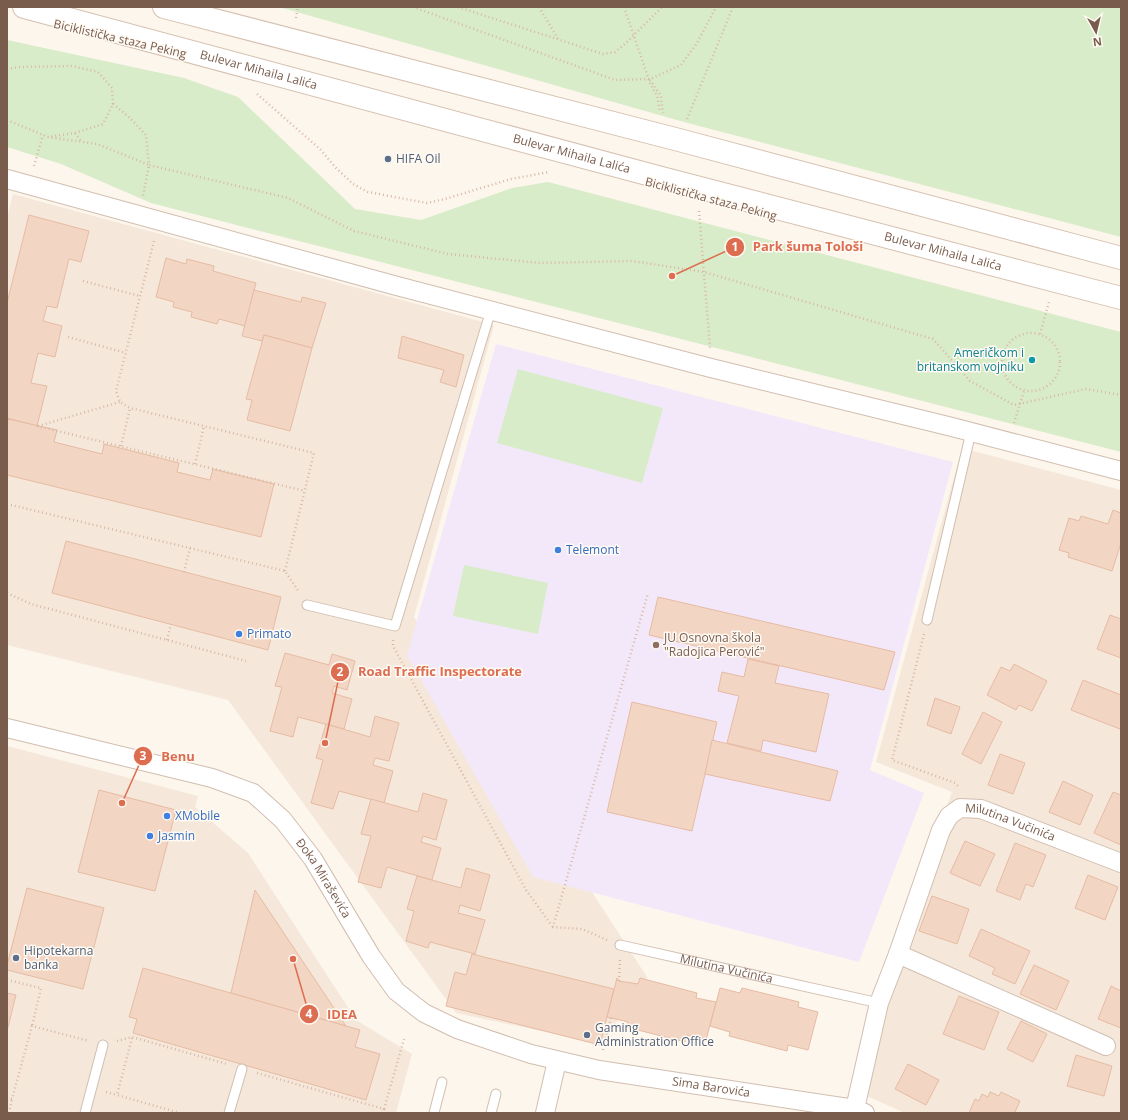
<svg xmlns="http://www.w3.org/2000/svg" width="1128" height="1120" viewBox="0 0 1128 1120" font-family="'Open Sans',sans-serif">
  <rect width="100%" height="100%" fill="#fdf6ec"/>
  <g fill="#f5e8da">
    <path d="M 13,194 L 494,325 L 414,617 L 647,977 L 602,1044 L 456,1013 L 228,700 L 7,645 L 7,218 Z"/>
    <path d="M 962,448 L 1121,490 L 1121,1113 L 905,1113 L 860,1093 L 915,898 L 952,792 L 876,762 Z"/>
    <path d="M 7,746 L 198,796 L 195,807 L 248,853 L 356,1020 L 412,1054 L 396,1113 L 7,1113 Z"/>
  </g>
  <path fill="#f3e8fa" d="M 496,344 L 953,462 L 870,770 L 924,793 L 859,962 L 533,877 L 407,655 Z"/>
  <g fill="#d8ecc9">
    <path d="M 279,7 L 1121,7 L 1121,237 L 684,122 Z"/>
    <path d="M 7,40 L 184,78 L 238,97 L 355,209 L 421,220 L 512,188 L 548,182 L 1121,332 L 1121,452 L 151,203 L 61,164 L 7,147 Z"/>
    <path d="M 518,369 L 663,408 L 642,483 L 497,443 Z"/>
    <path d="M 464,565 L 548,583 L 538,634 L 453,616 Z"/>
  </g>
  <g fill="#f3d5c3" stroke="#e6bba3">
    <path d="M 29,215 L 89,231 L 81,262 L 69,259 L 57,308 L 47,306 L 43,321 L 62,326 L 55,357 L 38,353 L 31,383 L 47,386 L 37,426 L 7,418 L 7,303 Z"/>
    <path d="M 166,258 L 186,264 L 187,259 L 214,266 L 213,271 L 256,283 L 245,326 L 219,319 L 217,324 L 191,317 L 192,312 L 173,307 L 174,302 L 156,297 Z"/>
    <path d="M 254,290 L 301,302 L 302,297 L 326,303 L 312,348 L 264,335 L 262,341 L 242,336 Z"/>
    <path d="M 264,335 L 312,348 L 290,431 L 247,420 L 252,400 L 246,399 Z"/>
    <path d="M 402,336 L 464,355 L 456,387 L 440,382 L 444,370 L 398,358 Z"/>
    <path d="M 8,419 L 57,430 L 54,442 L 102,454 L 104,444 L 179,463 L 177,472 L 210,480 L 213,469 L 274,484 L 261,537 L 7,475 L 7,424 Z"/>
    <path d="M 1113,510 L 1121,513 L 1121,543 L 1112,571 L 1068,557 L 1069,553 L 1059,550 L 1069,518 L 1079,521 L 1081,516 L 1108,524 Z"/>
    <path d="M 66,541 L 281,597 L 268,650 L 52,593 Z"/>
    <path d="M 658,597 L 895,652 L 884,690 L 649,635 Z"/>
    <path d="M 1110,615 L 1121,619 L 1121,658 L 1097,649 Z"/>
    <path d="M 285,653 L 329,665 L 332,654 L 355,661 L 347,690 L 334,686 L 332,693 L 352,699 L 344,729 L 298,717 L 293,737 L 270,731 L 282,687 L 275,686 Z"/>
    <path d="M 748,659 L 779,666 L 775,683 L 829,694 L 816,752 L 763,740 L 761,751 L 727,743 L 739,696 L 718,691 L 722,672 L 744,677 Z"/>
    <path d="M 1014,664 L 1047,681 L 1032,711 L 1019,705 L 1016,710 L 987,695 L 1001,667 L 1010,671 Z"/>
    <path d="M 1083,680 L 1121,695 L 1121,726 L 1120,729 L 1071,710 Z"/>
    <path d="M 935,698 L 960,707 L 951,734 L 927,725 Z"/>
    <path d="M 632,702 L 717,722 L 692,831 L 607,812 Z"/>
    <path d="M 983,712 L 1002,722 L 981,764 L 962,754 Z"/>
    <path d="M 375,716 L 399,723 L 389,761 L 375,758 L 373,765 L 393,771 L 384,803 L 339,791 L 333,809 L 311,803 L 323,760 L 316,758 L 326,724 L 370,737 Z"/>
    <path d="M 712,740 L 838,771 L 830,801 L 705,774 Z"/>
    <path d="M 1000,754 L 1025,763 L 1013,794 L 988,785 Z"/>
    <path d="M 1063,781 L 1093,795 L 1080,825 L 1049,812 Z"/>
    <path d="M 99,790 L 176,810 L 155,891 L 78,872 Z"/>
    <path d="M 1113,792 L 1121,795 L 1121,845 L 1094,833 Z"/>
    <path d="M 423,793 L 447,800 L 436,840 L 423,836 L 421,842 L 441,848 L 432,880 L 387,867 L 381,888 L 358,882 L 371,836 L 361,834 L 371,799 L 418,812 Z"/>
    <path d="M 965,841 L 995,854 L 980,886 L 950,873 Z"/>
    <path d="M 1015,843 L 1046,855 L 1033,887 L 1026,884 L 1020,900 L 996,891 Z"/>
    <path d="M 466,868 L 490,875 L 480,911 L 460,905 L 458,913 L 485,920 L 475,954 L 430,942 L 428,948 L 406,941 L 414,911 L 407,909 L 417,876 L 461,888 Z"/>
    <path d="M 1088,875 L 1118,887 L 1105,920 L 1075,908 Z"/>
    <path d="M 27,888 L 104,908 L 83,989 L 7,970 L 7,965 Z"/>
    <path d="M 255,890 L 346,1026 L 231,993 Z"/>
    <path d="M 932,896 L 969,909 L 957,944 L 919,931 Z"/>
    <path d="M 981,929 L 1030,951 L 1015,984 L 992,974 L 995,968 L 969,956 Z"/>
    <path d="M 472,954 L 614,989 L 600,1045 L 446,1006 L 455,972 L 466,975 Z"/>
    <path d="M 1034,965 L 1069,981 L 1056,1010 L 1020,994 Z"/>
    <path d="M 143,968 L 360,1030 L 355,1047 L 380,1054 L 366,1100 L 133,1033 L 137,1019 L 129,1017 Z"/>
    <path d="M 617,978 L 619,981 L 638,984 L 640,978 L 697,993 L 696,998 L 716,1002 L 706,1040 L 686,1035 L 685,1042 L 626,1027 L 628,1022 L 607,1017 Z"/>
    <path d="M 1111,986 L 1121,991 L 1121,1028 L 1098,1019 Z"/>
    <path d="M 720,988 L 740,993 L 742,988 L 799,1002 L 798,1007 L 818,1012 L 808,1050 L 788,1045 L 787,1051 L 729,1036 L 730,1032 L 710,1026 Z"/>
    <path d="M 7,993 L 16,995 L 7,1031 Z"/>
    <path d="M 959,996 L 999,1012 L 984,1050 L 943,1034 Z"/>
    <path d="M 1021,1021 L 1047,1034 L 1033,1062 L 1007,1049 Z"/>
    <path d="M 1076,1055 L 1112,1066 L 1104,1096 L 1067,1086 Z"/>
    <path d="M 908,1064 L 939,1080 L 926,1105 L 895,1089 Z"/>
    <path d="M 990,1092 L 999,1096 L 1001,1092 L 1020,1101 L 1015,1112 L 1018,1113 L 969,1113 L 975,1099 L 979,1101 L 982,1094 L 988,1097 Z"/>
  </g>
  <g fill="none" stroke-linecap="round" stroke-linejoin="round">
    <defs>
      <g id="service">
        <path d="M 307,605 L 395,626 L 491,310"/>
        <path d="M 927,620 L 971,432"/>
        <path id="s1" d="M 620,945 L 879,1003"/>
        <path d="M 85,1113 L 103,1045"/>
        <path d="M 229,1113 L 242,1069"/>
        <path d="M 434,1113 L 442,1082"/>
        <path d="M 491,1113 L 496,1094"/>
      </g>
      <g id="minor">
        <path d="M 7,179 L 397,286 L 711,368 L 952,427 L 1121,471"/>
        <path id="s2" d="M 7,728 L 212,778 L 253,793 L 283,820 L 313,859 L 371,956 L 396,991 L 424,1013 L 457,1029 L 531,1054 L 599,1070 L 855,1109 L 865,1113"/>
        <path d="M 898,954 L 1106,1046"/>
        <path d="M 545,1113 L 557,1061"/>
        <path id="s3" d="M 854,1113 L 879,1003 L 898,954 L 941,830 L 949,816 L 960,808 L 981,809 L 1121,863"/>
      </g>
      <g id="secondary">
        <path id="s4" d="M 24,7 L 658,177 L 1121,298"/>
        <path d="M 164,7 L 679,140 L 1121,258"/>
      </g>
    </defs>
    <use href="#service" stroke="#d1beb0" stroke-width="11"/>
    <use href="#minor" stroke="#d1beb0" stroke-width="20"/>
    <use href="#secondary" stroke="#d6c0b0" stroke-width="24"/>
    <g stroke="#d9b8a5" stroke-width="2.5" stroke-dasharray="1 3" stroke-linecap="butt">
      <path d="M 413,7 L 615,80 L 650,79 L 681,65 L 697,43 L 716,7"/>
      <path d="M 458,7 L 603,54 L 615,52 L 625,44 L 662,7"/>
      <path d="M 539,7 L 558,39"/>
      <path d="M 624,7 L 650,83 L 657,96 L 660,112"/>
      <path d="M 296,18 L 298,7"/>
      <path d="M 7,69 L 20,67 L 72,66 L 98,72 L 112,88 L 113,104 L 103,124 L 75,133 L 48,137"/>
      <path d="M 650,80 L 661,96 L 663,113"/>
      <path d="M 257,94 L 320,149 L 336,168 L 353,184 L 368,192 L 427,203 L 445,199 L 511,179 L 549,172"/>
      <path d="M 113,104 L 129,117 L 146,135 L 149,165 L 288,198 L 354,231 L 448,254 L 540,263 L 632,261 L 704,272 L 933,339 L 970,381 L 1014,405 L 1086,389 L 1121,395"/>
      <path d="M 687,119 L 733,7"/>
      <path d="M 7,120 L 48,137 L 97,144 L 149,165 L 143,196"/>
      <path d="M 75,133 L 82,142"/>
      <path d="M 34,166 L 43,135"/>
      <path d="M 699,211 L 710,348"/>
      <path d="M 154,241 L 116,391 L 120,402 L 130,408 L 314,453 L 285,571"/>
      <path d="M 83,281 L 140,296"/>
      <circle cx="1031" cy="362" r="29"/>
      <path d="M 1040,334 L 1049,302"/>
      <path d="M 68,337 L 126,353"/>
      <path d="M 1014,423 L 1024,391"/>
      <path d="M 7,424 L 8,419"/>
      <path d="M 37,426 L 305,491"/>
      <path d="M 38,426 L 120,402"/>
      <path d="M 121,446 L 130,408"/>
      <path d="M 195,464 L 204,426"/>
      <path d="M 7,504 L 285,571 L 299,592"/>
      <path d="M 184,572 L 190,548"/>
      <path d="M 7,593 L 31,604 L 246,661"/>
      <path d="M 924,634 L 892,760 L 955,783 L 959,787"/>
      <path d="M 167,640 L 171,624"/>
      <path d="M 393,640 L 393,646 L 526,890 L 552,926"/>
      <path d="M 607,940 L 582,929 L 553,927 L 648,593"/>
      <path d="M 7,980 L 41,988 L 32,1026"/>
      <path d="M 619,981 L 620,960"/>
      <path d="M 132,1038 L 117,1095 L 180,1113"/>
      <path d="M 117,1041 L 132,1037 L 227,1064"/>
      <path d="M 603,1050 L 611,1018"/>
      <path d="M 257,1073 L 384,1109 L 383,1113"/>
      <path d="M 106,1092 L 117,1095"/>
      <path d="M 7,1098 L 12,1099 L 32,1026 L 89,1041"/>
      <path d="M 384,1109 L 404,1039"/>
      <path d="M 9,1113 L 12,1099"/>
    </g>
    <use href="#service" stroke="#fff" stroke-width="9"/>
    <use href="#minor" stroke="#fff" stroke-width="18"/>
    <use href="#secondary" stroke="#fff" stroke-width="22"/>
  </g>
  <g fill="#5c6f8a" stroke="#fffaf3" stroke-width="1.5">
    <circle cx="388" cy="159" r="4"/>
    <circle cx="16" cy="958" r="4"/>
    <circle cx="587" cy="1035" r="4"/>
  </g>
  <circle fill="#0f9aa8" stroke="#fffaf3" stroke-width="1.5" cx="1032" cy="360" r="4"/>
  <g fill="#3f7fe0" stroke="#fffaf3" stroke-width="1.5">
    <circle cx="558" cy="550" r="4"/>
    <circle cx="239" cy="634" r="4"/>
    <circle cx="167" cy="816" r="4"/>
    <circle cx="150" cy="836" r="4"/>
  </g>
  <circle fill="#8d6e63" stroke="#fffaf3" stroke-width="1.5" cx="656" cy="645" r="4"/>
  <g text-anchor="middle" stroke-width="3" stroke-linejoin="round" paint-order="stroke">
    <g font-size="12" fill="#7a5c4d" stroke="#fffaf3">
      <text transform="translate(120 39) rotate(13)" y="4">Biciklistička staza Peking</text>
      <text dy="4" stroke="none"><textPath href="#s4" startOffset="243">Bulevar Mihaila Lalića</textPath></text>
      <text dy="4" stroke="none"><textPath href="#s4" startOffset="567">Bulevar Mihaila Lalića</textPath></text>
      <text transform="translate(711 199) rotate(15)" y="4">Biciklistička staza Peking</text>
      <text dy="4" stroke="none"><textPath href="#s4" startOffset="951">Bulevar Mihaila Lalića</textPath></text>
      <text dy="4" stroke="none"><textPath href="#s3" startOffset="379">Milutina Vučinića</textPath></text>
      <text dy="4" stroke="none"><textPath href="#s2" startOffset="366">Đoka Miraševića</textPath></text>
      <text dy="4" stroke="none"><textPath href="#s1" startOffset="109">Milutina Vučinića</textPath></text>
      <text dy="4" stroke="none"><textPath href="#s2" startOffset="834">Sima Barovića</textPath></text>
    </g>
    <g font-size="12" fill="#4e5e75" stroke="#fffaf3" text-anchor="start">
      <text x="396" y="163">HIFA Oil</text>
      <text x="24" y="955">Hipotekarna<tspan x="24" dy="14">banka</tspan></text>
      <text x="595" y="1032">Gaming<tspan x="595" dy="14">Administration Office</tspan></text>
    </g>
    <g font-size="12" fill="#0d838f" stroke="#fffaf3" text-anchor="end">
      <text x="1024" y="357">Američkom i<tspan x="1024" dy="14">britanskom vojniku</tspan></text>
    </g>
    <g font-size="12" fill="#366cbe" stroke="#fffaf3" text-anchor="start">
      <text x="566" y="554">Telemont</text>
      <text x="247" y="638">Primato</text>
      <text x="175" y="820">XMobile</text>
      <text x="158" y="840">Jasmin</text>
    </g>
    <g font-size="12" fill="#785e54" stroke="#fffaf3" text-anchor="start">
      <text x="664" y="642">JU Osnovna škola<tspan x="664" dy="14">"Radojica Perović"</tspan></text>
    </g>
  </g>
  <path fill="none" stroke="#dc6d51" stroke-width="1.5" d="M672 276L735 247M325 743L340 672M122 803L143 756M293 959L309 1014"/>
  <g fill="#dc6d51" stroke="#fffaf3" stroke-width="1.5">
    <circle cx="672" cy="276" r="4"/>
    <circle cx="325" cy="743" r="4"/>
    <circle cx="122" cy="803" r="4"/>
    <circle cx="293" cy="959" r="4"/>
    <circle cx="735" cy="247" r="10"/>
    <circle cx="340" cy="672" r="10"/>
    <circle cx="143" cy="756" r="10"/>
    <circle cx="309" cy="1014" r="10"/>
  </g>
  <g font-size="12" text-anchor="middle" font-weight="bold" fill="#fff">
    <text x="735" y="251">1</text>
    <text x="340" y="676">2</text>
    <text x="143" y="760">3</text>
    <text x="309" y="1018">4</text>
  </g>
  <g font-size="13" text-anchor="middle" font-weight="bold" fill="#dc6d51" stroke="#fffaf3" stroke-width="3" stroke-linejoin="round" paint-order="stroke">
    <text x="808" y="251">Park šuma Tološi</text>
    <text x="440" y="676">Road Traffic Inspectorate</text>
    <text x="178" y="761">Benu</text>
    <text x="342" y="1019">IDEA</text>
  </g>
  <rect width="1128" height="1120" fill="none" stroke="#7a5c4d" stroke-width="16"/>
  <g transform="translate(1096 32) rotate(172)" stroke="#fffaf3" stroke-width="3" paint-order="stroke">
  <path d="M0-3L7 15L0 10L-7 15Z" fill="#7a5c4d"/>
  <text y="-6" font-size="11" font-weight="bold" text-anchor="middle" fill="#7a5c4d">N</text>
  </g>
</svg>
